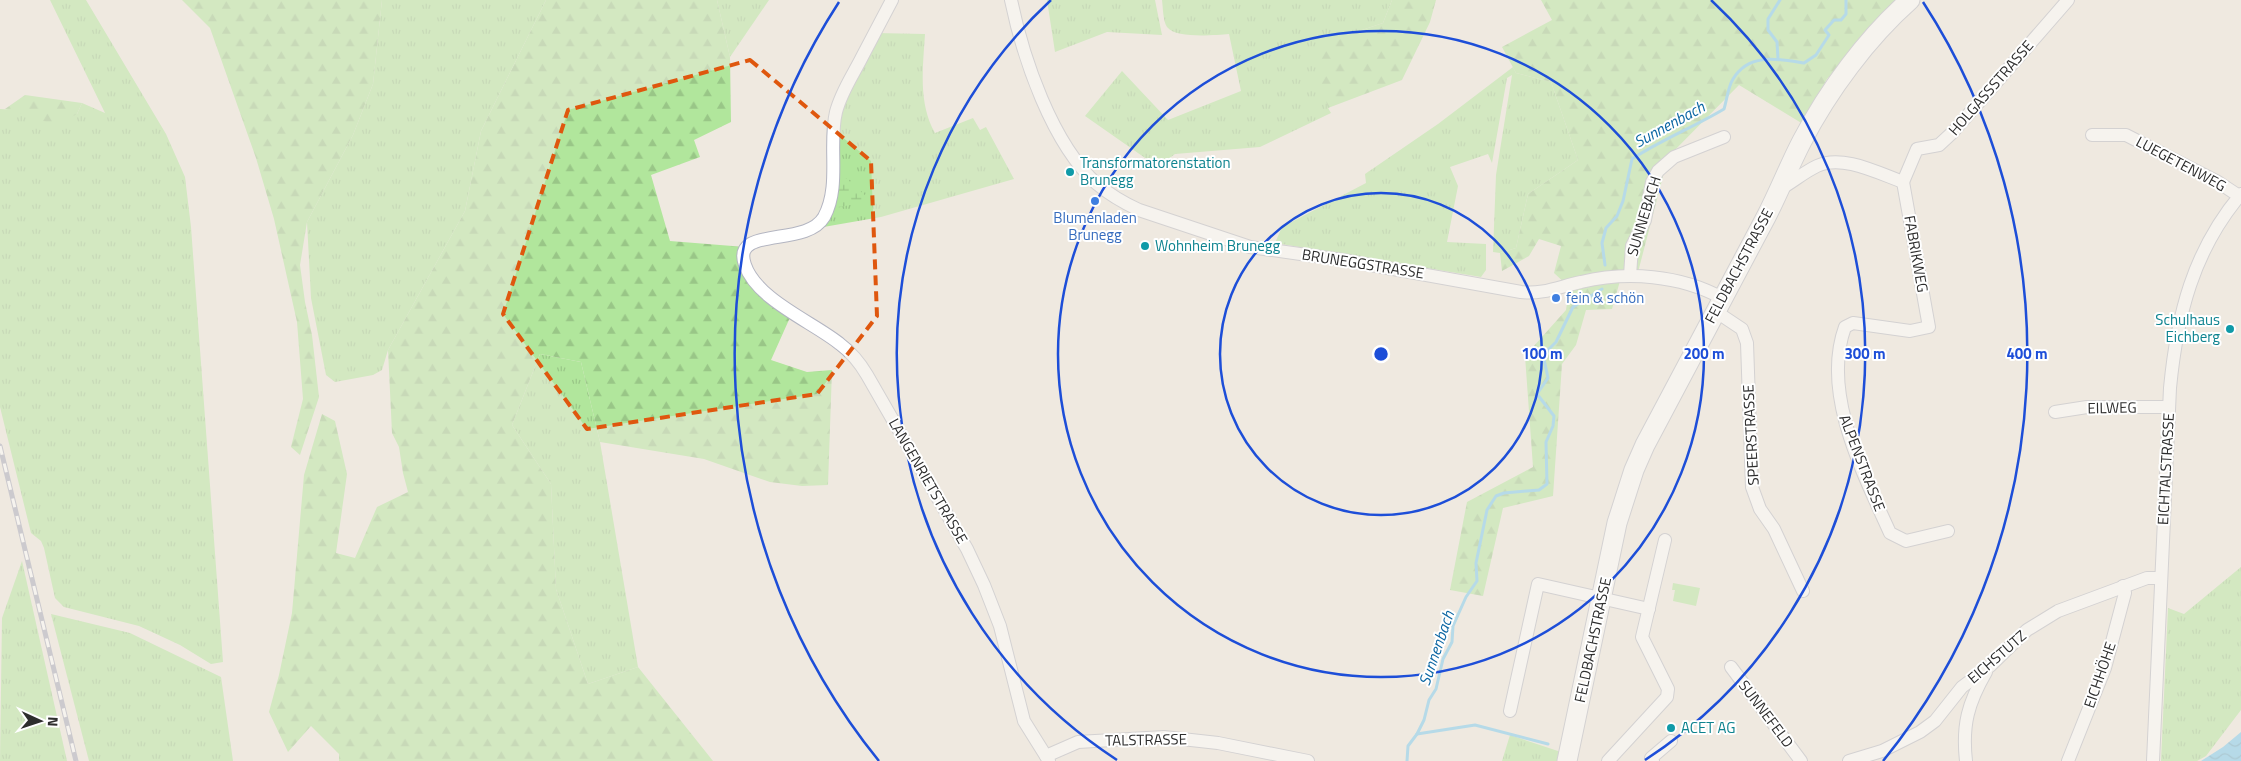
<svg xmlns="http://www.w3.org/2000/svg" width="2241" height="761" viewBox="0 0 2241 761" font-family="'Titillium Web',sans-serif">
  <defs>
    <pattern id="grass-tufts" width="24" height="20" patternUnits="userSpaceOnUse" patternTransform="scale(1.25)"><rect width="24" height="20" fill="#b1e69c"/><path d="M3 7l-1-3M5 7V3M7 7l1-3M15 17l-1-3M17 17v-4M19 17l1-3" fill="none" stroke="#99c687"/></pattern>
    <pattern id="forest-firs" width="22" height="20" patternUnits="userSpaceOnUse" patternTransform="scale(1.25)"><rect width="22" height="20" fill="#b1e69c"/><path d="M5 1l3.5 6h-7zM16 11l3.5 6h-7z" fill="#99c687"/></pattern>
    <pattern id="wetland-marsh" width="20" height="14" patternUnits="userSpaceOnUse" patternTransform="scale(1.25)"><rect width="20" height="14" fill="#b1e69c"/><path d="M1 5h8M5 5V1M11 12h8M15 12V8" fill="none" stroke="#99c687"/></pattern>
    <pattern id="water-waves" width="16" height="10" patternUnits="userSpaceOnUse" patternTransform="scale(1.25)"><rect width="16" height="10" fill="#72c8f1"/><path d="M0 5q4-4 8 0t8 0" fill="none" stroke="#5ea3c4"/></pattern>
  </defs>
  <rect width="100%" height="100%" fill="#efe9e0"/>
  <g fill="url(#grass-tufts)">
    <path d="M 50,0 L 86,0 L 166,134 L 185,177 L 191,227 L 223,662 L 211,664 L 180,645 L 139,626 L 64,607 L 55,598 L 44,548 L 41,541 L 31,533 L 0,407 L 0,109 L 77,114 L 82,103 L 105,113 Z"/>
    <path d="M 382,0 L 546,0 L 481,131 L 465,211 L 388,350 L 382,370 L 373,375 L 335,382 L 326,375 L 311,298 L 307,222 L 353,135 L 373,84 Z"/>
    <path d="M 717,0 L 769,0 L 730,57 Z"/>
    <path d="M 1047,0 L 1155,0 L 1162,35 L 1107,32 L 1055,52 Z"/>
    <path d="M 1162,0 L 1392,0 L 1383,23 L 1347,35 L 1328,108 L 1331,113 L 1260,147 L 1175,154 L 1158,167 L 1085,116 L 1122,71 L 1168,120 L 1241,91 L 1229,34 C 1215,35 1176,39 1167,27 C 1163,21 1163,8 1162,0 Z"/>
    <path d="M 875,33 L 925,34 C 923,67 918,103 935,133 L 973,118 L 980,130 L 986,127 L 1014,179 L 881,217 L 812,229 L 823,219 L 833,132 Z"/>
    <path d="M 1513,67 L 1516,73 L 1551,82 L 1578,160 L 1528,194 L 1516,248 L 1500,253 L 1493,252 L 1496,175 L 1512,75 L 1507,78 L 1492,163 L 1488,154 L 1450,167 L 1458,186 L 1447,242 L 1486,244 L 1486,270 L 1481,277 L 1275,243 L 1282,227 L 1366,183 L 1365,174 L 1438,124 Z"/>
    <path d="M 540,354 L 581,362 L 600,442 L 638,667 L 588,684 L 556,589 L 551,484 L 512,425 Z"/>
    <path d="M 22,561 L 67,761 L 0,761 L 2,618 Z"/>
    <path d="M 2241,567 L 2241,710 L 2206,756 L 2197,761 L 2161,761 L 2168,608 L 2184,614 Z"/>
    <path d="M 51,614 L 130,633 L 221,677 L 233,761 L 89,761 Z"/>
    <path d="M 1510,735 L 1561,752 L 1560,761 L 1502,761 Z"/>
  </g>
  <g fill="url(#forest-firs)">
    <path d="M 182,0 L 382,0 L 373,84 L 353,135 L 307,222 L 300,265 L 305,302 L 312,335 L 319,397 L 300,455 L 291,447 L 303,399 L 297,322 L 274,219 L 256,158 L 210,28 Z"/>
    <path d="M 546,0 L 717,0 L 730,57 L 731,122 L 694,140 L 700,157 L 651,175 L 670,241 L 745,247 L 744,262 L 792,313 L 771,360 L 807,372 L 832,370 L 828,485 L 802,486 L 770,482 L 704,459 L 600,442 L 581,362 L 540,354 L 512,425 L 551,484 L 556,589 L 588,684 L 638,667 L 713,761 L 339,761 L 339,754 L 311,726 L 288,752 L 269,712 L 279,675 L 292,613 L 304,475 L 322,414 L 335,421 L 347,474 L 336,553 L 355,558 L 377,507 L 408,492 L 403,473 L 399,447 L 392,433 L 388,350 L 465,211 L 481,131 Z"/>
    <path d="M 1392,0 L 1436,0 L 1430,22 L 1402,80 L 1328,108 L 1314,56 L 1347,35 L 1383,23 Z"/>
    <path d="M 1541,0 L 1897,0 L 1827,79 L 1803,124 L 1739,85 L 1668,157 L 1637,276 L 1567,285 L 1554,273 L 1561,246 L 1539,239 L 1529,256 L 1502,271 L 1500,253 L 1516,248 L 1528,194 L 1578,160 L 1551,82 L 1516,73 L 1502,47 L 1552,20 Z"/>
    <path d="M 25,95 L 82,103 L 77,114 L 56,125 L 5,109 Z"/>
    <path d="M 1620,281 L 1612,309 L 1586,310 L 1576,345 L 1562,364 L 1553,496 L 1503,508 L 1483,596 L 1450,590 L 1467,502 L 1533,467 L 1525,356 L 1566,310 L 1569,290 Z"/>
  </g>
  <path fill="url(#wetland-marsh)" d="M 842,178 L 847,179 L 868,198 L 868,201 L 836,208 L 839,180 Z"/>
  <path fill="#b1e69c" d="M 1673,583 L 1700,588 L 1696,606 L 1673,601 L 1675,590 L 1672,590 Z"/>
  <path fill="url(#water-waves)" d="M 2241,732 L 2241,761 L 2201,761 L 2223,747 Z"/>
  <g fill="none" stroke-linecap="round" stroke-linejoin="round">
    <g stroke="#72c8f1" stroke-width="3">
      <path d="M 1778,59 L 1777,42 L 1768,30 L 1768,19 L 1780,0"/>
      <path d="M 1605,265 L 1602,243 L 1606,228 L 1617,216 L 1623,201 L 1632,159 C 1661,140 1694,127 1724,109 C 1727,99 1728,87 1733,79 C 1749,52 1779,59 1804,63 L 1816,55 L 1829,35 L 1825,30 L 1834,20 L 1841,20 L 1846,14 L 1846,0"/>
      <path d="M 1417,734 L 1475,725 L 1548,744"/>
      <path d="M 1407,761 L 1408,746 L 1417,734 L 1424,720 L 1429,700 L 1436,689 L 1443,659 L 1452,642 L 1453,626 L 1466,597 L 1477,581 L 1476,563 L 1487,510 L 1496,496 L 1504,493 L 1539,490 L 1547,484 L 1546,442 L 1553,426 L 1554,416 L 1537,394 L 1548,378 L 1544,359 L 1548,350 L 1556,342 L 1573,307 L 1602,289"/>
    </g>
    <defs>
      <g id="minor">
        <path d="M 892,0 C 882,19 872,38 862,57 C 853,75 841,92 836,112 C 828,145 841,186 824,217 C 806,248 731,225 745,265 C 757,300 813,322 840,344 C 852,353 860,363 867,375 L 967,549 L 984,585 L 1000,626 L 1024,721 L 1049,761"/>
        <path d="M 1011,0 C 1023,58 1052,144 1097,184 C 1110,195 1124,203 1139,210 L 1250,247 L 1343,260 L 1521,292 C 1542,295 1561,286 1581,282 C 1627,271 1680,275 1722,298"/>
        <path d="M 2092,135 L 2126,135 L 2218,182 L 2239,196"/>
        <path d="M 1903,182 L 1929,327 L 1910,331 L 1853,323 L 1845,327 C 1821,393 1863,473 1890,533 L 1906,541 L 1948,531"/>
        <path d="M 1780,189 C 1793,182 1804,172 1817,166 C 1842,154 1878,173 1903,182 L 1917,149 L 1939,145 L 1953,132 L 2068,0"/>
        <path d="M 1630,276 L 1632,246 L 1645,220 L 1652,182 L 1658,171 L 1674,157 L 1724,137"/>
        <path d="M 1715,311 L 1742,329 L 1747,343 L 1752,487 L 1760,509 L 1774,529 L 1803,591"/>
        <path d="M 2055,412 L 2087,407 L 2169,407"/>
        <path d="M 1731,667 L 1801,761"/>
        <path d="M 1510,711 L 1538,584 L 1649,609"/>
        <path d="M 1046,756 L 1078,742 L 1164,737 L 1218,743 L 1308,761"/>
        <path d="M 1608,761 L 1667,697 L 1668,689 L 1642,637 L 1665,540"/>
        <path d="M 1653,761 L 1651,758 L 1671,741"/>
        <path d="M 1849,761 L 1882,751 L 1920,732 L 1935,721 L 1962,687 L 1990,666 L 2027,630 L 2058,611 L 2147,578 L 2160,578"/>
        <path d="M 1966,761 C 1962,725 1968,703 1986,672"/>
        <path d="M 2068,761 L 2105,668 L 2125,593 L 2123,586"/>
        <path d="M 2153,761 L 2170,388 C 2177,315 2193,251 2241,194"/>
      </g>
      <path id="secondary" d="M 1567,761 L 1617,523 L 1634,470 L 1645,445 C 1685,369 1725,293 1766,217 C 1779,192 1789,166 1802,141 C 1828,91 1867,38 1910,0"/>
    </defs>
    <use href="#minor" stroke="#b3b5c1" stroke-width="14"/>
    <use href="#secondary" stroke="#b3b5c1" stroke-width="21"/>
    <use href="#minor" stroke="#fff" stroke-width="12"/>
    <use href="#secondary" stroke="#fff" stroke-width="19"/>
    <defs>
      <path id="rail" d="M 0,446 L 76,761"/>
    </defs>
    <use href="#rail" stroke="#a2a4b8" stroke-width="5"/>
    <use href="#rail" stroke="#fff" stroke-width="3" stroke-dasharray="9" stroke-linecap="butt"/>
  </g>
  <path d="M0 0H2241V761H0ZM 750,60 L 871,161 L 877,316 L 817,394 L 587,429 L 503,314 L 568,110 Z" fill="#efe9e0" fill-opacity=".55" fill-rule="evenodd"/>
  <path fill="none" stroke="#df570e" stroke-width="4" stroke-dasharray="10 6" stroke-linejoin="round" d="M 750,60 L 871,161 L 877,316 L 817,394 L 587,429 L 503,314 L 568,110 Z"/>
  <g fill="none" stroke="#1d4ed8" stroke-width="2.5">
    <circle cx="1381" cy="354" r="161"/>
    <circle cx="1381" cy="354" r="323"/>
    <path d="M1117 760A484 484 0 0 1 1051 0M1711 0A484 484 0 0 1 1645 760"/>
    <path d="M879 761A646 646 0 0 1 839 2M1923 2A646 646 0 0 1 1883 761"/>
  </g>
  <g fill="#0f9aa8" stroke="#fff" stroke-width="2">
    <circle cx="1070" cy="172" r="5"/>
    <circle cx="1145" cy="246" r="5"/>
    <circle cx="2230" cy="329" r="5"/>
    <circle cx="1671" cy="728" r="5"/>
  </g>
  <g fill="#3f7fe0" stroke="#fff" stroke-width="2">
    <circle cx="1095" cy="201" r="5"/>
    <circle cx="1556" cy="298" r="5"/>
  </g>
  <g text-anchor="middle" stroke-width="4" stroke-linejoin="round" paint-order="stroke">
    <g font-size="15" fill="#2d2d2d" stroke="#fff">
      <text transform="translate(1991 88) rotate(-49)" y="5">HOLGASSSTRASSE</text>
      <text transform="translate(2181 164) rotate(28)" y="5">LUEGETENWEG</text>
      <text transform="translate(1644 216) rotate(-73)" y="5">SUNNEBACH</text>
      <text transform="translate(1916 254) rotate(80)" y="5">FABRIKWEG</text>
      <text transform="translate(1363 264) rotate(9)" y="5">BRUNEGGSTRASSE</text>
      <text transform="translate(1739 266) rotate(-62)" y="5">FELDBACHSTRASSE</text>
      <text transform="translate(2112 408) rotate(-1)" y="5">EILWEG</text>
      <text transform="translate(1751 435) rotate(-93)" y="5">SPEERSTRASSE</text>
      <text transform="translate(1862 463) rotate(69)" y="5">ALPENSTRASSE</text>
      <text transform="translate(2166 469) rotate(-87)" y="5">EICHTALSTRASSE</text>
      <text transform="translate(928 481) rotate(60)" y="5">LANGENRIETSTRASSE</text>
      <text transform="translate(1593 640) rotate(-78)" y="5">FELDBACHSTRASSE</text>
      <text transform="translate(1997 657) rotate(-41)" y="5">EICHSTUTZ</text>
      <text transform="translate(2100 675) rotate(-71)" y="5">EICHHÖHE</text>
      <text transform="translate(1766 714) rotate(53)" y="5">SUNNEFELD</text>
      <text transform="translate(1146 740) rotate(-1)" y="5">TALSTRASSE</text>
    </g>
    <g font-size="15" fill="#0d838f" stroke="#fff" text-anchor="start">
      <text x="1080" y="168">Transformatorenstation<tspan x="1080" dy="17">Brunegg</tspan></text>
      <text x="1155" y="251">Wohnheim Brunegg</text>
      <text x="2220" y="325" text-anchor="end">Schulhaus<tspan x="2220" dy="17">Eichberg</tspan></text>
      <text x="1681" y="733">ACET AG</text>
    </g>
    <g font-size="15" fill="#366cbe" stroke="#fff">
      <text x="1095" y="223">Blumenladen<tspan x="1095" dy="17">Brunegg</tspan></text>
      <text x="1566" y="303" text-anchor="start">fein &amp; schön</text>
    </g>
    <g font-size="16" font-style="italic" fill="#0b66a3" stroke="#fff">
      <text transform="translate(1669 124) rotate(-29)" y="6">Sunnenbach</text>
      <text transform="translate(1436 648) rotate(-71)" y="6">Sunnenbach</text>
    </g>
  </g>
  <circle cx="1381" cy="354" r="8" fill="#1d4ed8" stroke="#fff" stroke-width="2.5"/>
  <g font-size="15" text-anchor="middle" font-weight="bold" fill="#1d4ed8" stroke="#fff" stroke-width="4" stroke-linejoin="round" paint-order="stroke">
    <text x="1542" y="359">100 m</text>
    <text x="1704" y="359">200 m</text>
    <text x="1865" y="359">300 m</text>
    <text x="2027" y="359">400 m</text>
  </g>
  <g transform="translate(40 721) rotate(93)" stroke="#ffffff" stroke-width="4" paint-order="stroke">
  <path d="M0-4L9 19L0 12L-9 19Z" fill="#2d2d2d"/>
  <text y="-8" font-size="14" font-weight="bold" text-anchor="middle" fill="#2d2d2d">N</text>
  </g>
</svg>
